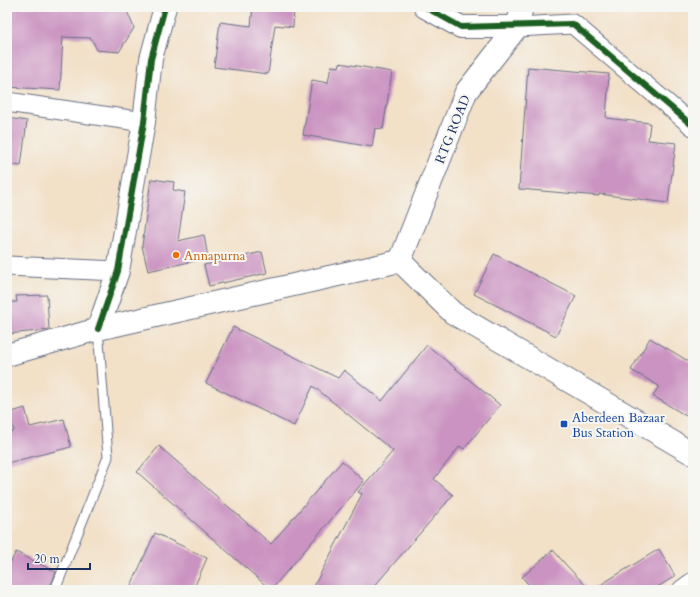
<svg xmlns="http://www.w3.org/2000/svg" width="700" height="597" viewBox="0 0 700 597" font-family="Cardo,serif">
  <rect width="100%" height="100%" fill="#f6f6f2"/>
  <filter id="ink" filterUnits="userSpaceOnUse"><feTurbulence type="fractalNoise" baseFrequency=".025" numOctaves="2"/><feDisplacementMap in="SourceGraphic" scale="8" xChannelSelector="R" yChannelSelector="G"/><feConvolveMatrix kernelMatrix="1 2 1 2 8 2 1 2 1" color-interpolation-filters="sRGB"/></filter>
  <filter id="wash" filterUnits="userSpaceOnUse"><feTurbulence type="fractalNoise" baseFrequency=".012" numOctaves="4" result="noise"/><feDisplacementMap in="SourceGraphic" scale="16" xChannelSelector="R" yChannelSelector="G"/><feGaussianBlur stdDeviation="0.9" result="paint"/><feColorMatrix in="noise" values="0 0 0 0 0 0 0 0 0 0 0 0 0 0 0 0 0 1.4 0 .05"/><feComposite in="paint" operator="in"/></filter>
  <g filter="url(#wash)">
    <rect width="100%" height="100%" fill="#f2e0c7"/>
    <g id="blocks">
      <g fill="#ca93c1">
        <path d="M 7,7 L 98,7 L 127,11 L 134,28 L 119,52 L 97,50 L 91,38 L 63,37 L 60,90 L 7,87 Z"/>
        <path d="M 253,7 L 294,7 L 293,27 L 275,25 L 268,74 L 214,67 L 220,22 L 251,26 Z"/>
        <path d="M 340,63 L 392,72 L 383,129 L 375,128 L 372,147 L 303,135 L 312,80 L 328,83 L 331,66 L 339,67 Z"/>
        <path d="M 528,67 L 609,74 L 606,118 L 650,123 L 648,140 L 676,143 L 668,203 L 599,194 L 599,196 L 519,189 Z"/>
        <path d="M 7,118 L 27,121 L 21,166 L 7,164 Z"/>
        <path d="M 151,179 L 174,182 L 173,190 L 185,192 L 178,241 L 204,235 L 208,258 L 148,271 L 142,246 Z"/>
        <path d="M 262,252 L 267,273 L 209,286 L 204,265 Z"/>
        <path d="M 494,254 L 576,296 L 556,336 L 474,294 Z"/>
        <path d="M 47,295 L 49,330 L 7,334 L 7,302 L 17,302 L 16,296 Z"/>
        <path d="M 233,327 L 338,378 L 344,370 L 382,401 L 427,345 L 500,405 L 464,449 L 460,446 L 434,479 L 453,495 L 371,590 L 312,590 L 362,494 L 358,492 L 393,451 L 313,386 L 294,426 L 206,383 Z"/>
        <path d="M 650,338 L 693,364 L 693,420 L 653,396 L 659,386 L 631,370 Z"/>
        <path d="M 25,408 L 30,427 L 64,419 L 71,447 L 7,463 L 7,433 L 14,431 L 9,413 Z"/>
        <path d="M 159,446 L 271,544 L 342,461 L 364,481 L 271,590 L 137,472 Z"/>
        <path d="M 155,533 L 207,558 L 193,590 L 129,590 Z"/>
        <path d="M 659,549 L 675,576 L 653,590 L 592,590 Z"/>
        <path d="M 553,550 L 566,565 L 590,590 L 533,590 L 522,577 Z"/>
        <path d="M 16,552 L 56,572 L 49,590 L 7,590 L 7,569 Z"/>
      </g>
    </g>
  </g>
  <g filter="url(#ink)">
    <use href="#blocks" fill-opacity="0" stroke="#666d83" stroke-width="1"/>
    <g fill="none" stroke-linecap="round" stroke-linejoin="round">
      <defs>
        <path id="service" d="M 55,590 L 108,457 L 98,329"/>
        <g id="minor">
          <path d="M 517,27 L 573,24 L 693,126"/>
          <path d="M 7,102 L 144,122"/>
          <path d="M 7,266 L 118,271"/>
          <path d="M 682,590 L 693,582"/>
        </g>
        <g id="tertiary">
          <path d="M 425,7 L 461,27 L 517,27"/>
          <path d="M 98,329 L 118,271 L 144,122 L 151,59 L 165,7"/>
        </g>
        <g id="primary">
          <path d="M 400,261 L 466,92 L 517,27 L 522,7"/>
          <path d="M 7,355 L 98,329 L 400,261 L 453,313 L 693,454"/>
        </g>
      </defs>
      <use href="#service" stroke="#666d83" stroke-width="11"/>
      <use href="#minor" stroke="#666d83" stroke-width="21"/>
      <use href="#tertiary" stroke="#666d83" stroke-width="24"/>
      <use href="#primary" stroke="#666d83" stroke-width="24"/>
      <use href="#service" stroke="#fff" stroke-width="9"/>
      <use href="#minor" stroke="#fff" stroke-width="19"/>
      <use href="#tertiary" stroke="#fff" stroke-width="22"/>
      <use href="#primary" stroke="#fff" stroke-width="22"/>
      <defs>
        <g id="cycleway">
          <path d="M 425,7 L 461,27 L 573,24 L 693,126"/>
          <path d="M 98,329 L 118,271 L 144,122 L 151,59 L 165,7"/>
        </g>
      </defs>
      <use href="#cycleway" stroke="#f6f6f2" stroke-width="8"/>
      <use href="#cycleway" stroke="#1b5e20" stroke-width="6"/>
    </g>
  </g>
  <circle fill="#e8710a" stroke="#f6f6f2" stroke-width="1.5" cx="176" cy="255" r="4"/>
  <rect fill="#1a4fb4" stroke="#f6f6f2" stroke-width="1.5" x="560" y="420" width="8" height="8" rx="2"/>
  <g text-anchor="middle" stroke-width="4" stroke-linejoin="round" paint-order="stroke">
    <g font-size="13" fill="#1b2f5e" stroke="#f6f6f2">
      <text transform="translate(452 129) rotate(-68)" y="5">RTG ROAD</text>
    </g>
    <g font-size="13" fill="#c56008" stroke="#f6f6f2" text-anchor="start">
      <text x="184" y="260">Annapurna</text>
    </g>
    <g font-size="13" fill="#164399" stroke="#f6f6f2" text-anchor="start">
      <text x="572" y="422">Aberdeen Bazaar<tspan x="572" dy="15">Bus Station</tspan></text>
    </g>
  </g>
  <rect width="700" height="597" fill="none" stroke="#f6f6f2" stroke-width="24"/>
  <path d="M28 563v6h62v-6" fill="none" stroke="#1b2f5e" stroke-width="2"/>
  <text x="34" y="563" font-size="12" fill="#1b2f5e" stroke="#f6f6f2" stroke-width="3" paint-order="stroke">20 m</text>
</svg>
